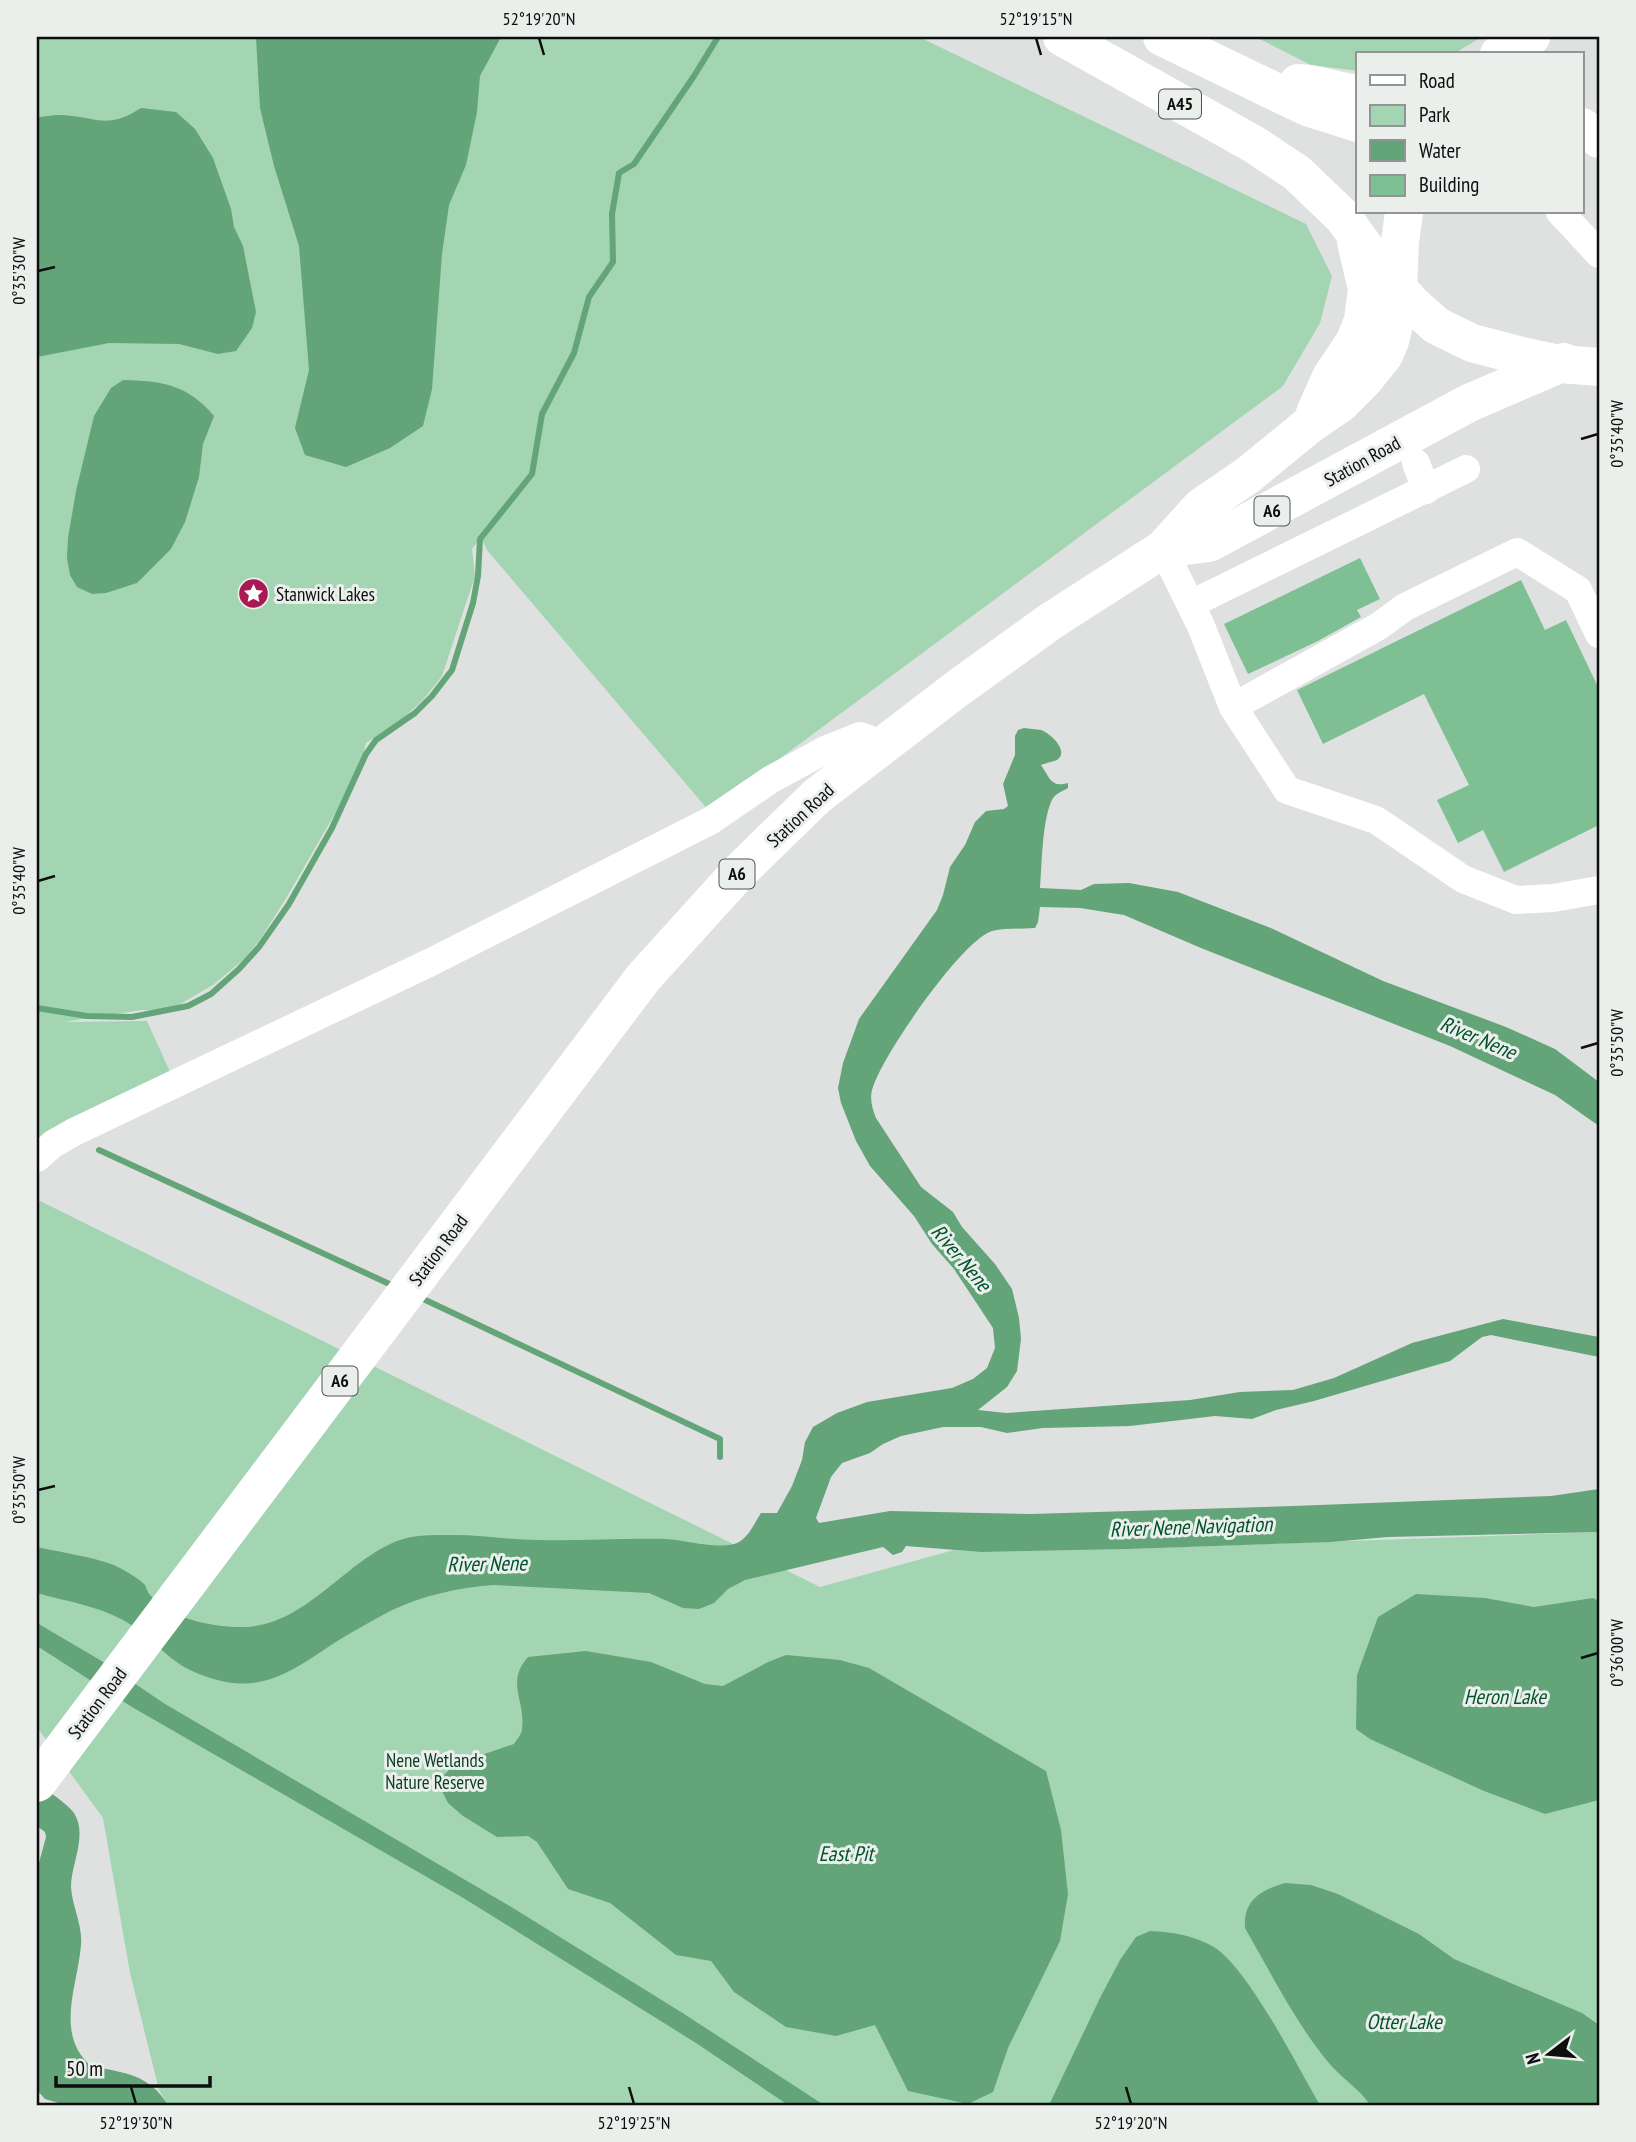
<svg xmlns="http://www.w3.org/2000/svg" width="1636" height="2142" viewBox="0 0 1636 2142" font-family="'PT Sans Narrow',sans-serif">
  <rect width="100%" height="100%" fill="#dee1df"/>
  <g fill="#a3d5b2">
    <path d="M 37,37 L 919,37 L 1306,224 L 1332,276 L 1320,323 L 1283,386 L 709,811 L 487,550 L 481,537 L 472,549 L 475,576 L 442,676 L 423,700 L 401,720 L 366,743 L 359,772 L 285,900 L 259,941 L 243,960 L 213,985 L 168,1011 L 142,1010 L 64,1022 L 147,1021 L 171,1074 L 37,1141 Z"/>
    <path d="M 1256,37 L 1482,37 L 1453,54 L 1358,54 L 1358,71 L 1311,65 Z"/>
    <path d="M 40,1201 L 820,1587 L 954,1550 L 981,1552 L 1128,1549 L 1599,1532 L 1599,2105 L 168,2105 L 159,2090 L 130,1973 L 103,1818 L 37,1727 L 37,1204 Z"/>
  </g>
  <g fill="#63a479">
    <path d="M 256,37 L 501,37 L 480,76 L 477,112 L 466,165 L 449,205 L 442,254 L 432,389 L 423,426 L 390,448 L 346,467 L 305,455 L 295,428 L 309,370 L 299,246 L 274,166 L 260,108 Z"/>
    <path d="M 141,108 L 176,112 L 195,129 L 213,158 L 231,209 L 234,227 L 243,246 L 256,312 L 252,328 L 236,351 L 218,354 L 179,344 L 109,343 L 37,357 L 37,117 C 44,117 52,115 60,115 C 96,116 106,131 141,108 Z"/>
    <path d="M 123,380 C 162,381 187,384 214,416 L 203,444 L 199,477 L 185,522 L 171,549 L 137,583 L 106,593 L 92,594 L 77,587 L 70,575 L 67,558 L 68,538 L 76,491 L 94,416 L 111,388 Z"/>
    <path d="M 1024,728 C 1029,729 1036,729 1041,730 C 1050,733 1070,751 1057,760 C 1053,762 1045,763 1041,765 C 1050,778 1051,788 1068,783 L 1068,788 C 1061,792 1054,794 1051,802 C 1042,824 1042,864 1040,888 L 1081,890 L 1094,884 L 1129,883 L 1178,892 L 1273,929 L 1383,981 L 1506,1027 L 1555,1049 L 1599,1082 L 1599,1126 L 1555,1095 L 1450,1046 L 1201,948 L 1124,915 L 1080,908 L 1040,907 L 1038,922 L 1035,928 C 1021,929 1005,928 992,931 C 961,941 883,1055 873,1087 C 869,1097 872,1108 876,1118 L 921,1187 L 953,1212 L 962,1227 L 995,1264 L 1012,1289 L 1019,1318 L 1021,1339 L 1017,1371 L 1007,1387 L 978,1410 L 1006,1413 L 1190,1400 L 1240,1392 L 1293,1390 L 1334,1378 L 1412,1343 L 1503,1319 L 1599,1337 L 1599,1357 L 1491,1335 L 1482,1337 L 1450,1361 L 1314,1401 L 1276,1410 L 1252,1419 L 1215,1416 L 1130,1426 L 1043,1428 L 1007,1433 L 981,1427 L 943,1427 L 901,1436 L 883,1444 L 870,1453 L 842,1463 L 831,1477 L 816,1518 L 819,1523 L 890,1511 L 1031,1514 L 1293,1506 L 1551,1496 L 1599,1489 L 1599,1532 L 1388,1537 L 1331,1542 L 1128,1549 L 981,1552 L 906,1546 L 902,1552 L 893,1555 L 883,1547 L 745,1580 L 728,1589 L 714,1603 L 699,1609 L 683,1608 L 649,1593 L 493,1585 C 457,1588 424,1595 390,1611 C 375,1619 359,1628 344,1637 C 309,1658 277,1688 233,1683 C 216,1681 192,1673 178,1663 C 159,1650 144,1631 123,1620 C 98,1606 65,1601 37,1593 L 37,1547 C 59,1552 93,1557 114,1565 C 122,1569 139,1578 145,1585 C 147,1588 147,1592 150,1595 C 170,1618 207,1626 237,1627 C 303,1630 342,1563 397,1541 C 415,1534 435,1535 454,1535 C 482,1535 510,1540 538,1540 C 581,1541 623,1538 665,1539 C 687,1540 712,1549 734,1544 C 747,1541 754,1524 761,1513 L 777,1513 L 792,1486 L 802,1460 L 805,1442 L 813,1427 L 837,1413 L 867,1402 L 952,1388 L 973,1379 L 987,1368 L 995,1348 L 993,1328 L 954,1269 L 932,1244 L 914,1216 L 870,1166 L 856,1141 L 841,1103 L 838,1088 L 843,1063 L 859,1019 L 937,910 L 943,895 L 950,867 L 965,845 L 975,822 L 986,811 L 1004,809 L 1008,806 L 1003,784 L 1015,755 L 1015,736 L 1018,730 Z"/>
    <path d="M 1416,1594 L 1485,1598 L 1534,1607 L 1593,1598 L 1599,1601 L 1599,1800 L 1545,1814 L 1484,1791 L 1370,1739 L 1356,1729 L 1357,1675 L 1378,1617 Z"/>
    <path d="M 37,1623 L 100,1660 L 165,1704 L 513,1908 L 681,2012 L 824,2105 L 788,2105 L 696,2043 L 465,1899 L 132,1707 L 37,1646 Z"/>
    <path d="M 586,1651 L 651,1662 L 705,1684 L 723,1686 L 768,1662 L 786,1655 L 840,1660 L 869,1668 L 1046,1771 L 1061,1830 L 1068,1894 L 1060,1941 L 1008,2048 L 993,2092 L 968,2104 L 908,2091 L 875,2025 L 836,2036 L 786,2027 L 734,1992 L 711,1961 L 676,1955 L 610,1903 L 568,1889 L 537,1842 L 528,1836 L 497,1837 L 463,1816 L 448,1803 L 442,1791 L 444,1775 L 455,1764 L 514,1744 C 517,1739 522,1734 522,1729 C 526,1701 505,1683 528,1657 Z"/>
    <path d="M 37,1782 C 47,1791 67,1803 74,1813 C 88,1835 71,1864 71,1887 C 72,1906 83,1926 81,1945 C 78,1985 54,2034 91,2066 C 125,2073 149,2074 168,2105 L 65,2105 L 45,2099 L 37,2090 L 37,1870 L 46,1837 L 45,1832 L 37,1826 Z"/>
    <path d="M 1285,1883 L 1311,1885 L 1338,1894 L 1419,1934 L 1454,1959 L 1582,2013 L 1599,2025 L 1599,2105 L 1370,2105 C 1359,2088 1341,2078 1328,2062 C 1295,2022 1271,1973 1245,1928 C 1243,1900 1261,1890 1285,1883 Z"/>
    <path d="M 1150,1931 C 1171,1932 1193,1935 1212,1946 C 1247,1965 1298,2068 1320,2105 L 1049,2105 L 1100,1998 L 1120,1960 L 1136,1937 Z"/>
  </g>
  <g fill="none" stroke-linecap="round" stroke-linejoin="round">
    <g stroke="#63a479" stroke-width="6">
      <path d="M 37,1008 L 87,1016 L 132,1017 L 188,1006 L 211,994 L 239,969 L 259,947 L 289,904 L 332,828 L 366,754 L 376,740 L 415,713 L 432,696 L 452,670 L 473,603 L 478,576 L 480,539 L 532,474 L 542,414 L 574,353 L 589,297 L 613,262 L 612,214 L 619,173 L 634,164 L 694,76 L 718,37"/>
      <path d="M 99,1150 L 396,1287"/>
      <path d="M 419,1297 L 720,1439 L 720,1457"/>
    </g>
  </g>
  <g fill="#7ec094">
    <path d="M 1360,558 L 1380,599 L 1357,610 L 1361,617 L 1318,641 L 1248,674 L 1224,624 Z"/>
    <path d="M 1521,580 L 1545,630 L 1566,620 L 1599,689 L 1599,825 L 1504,872 L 1483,830 L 1458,843 L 1437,800 L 1469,785 L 1424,694 L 1323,744 L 1297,690 Z"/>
  </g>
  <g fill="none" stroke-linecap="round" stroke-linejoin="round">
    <g stroke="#fff" stroke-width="28">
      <path d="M 1560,212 L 1599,254"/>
      <path d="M 1416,463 L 1426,490"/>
      <path d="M 1163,549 L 1201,626 L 1233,707 L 1287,790 L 1376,820 L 1463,879 L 1516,900 L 1553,898 L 1599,890"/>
      <path d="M 1191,604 L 1466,469"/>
      <path d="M 1233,707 L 1379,626 L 1405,607 L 1517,552 L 1578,590 L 1599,634"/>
      <path d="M 37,1158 L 53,1144 L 74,1132 L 429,963 L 710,821 L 770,780 L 825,750 L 860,736 L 869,739 L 877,750"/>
    </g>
    <g stroke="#fff" stroke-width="38">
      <path d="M 1062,37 L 1255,145 L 1297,173 L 1343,217 L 1379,267 L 1412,304 L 1437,326 L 1472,343 L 1522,356 L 1560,364 L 1599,367"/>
      <path d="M 1162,37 L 1307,107 L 1358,123"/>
      <path d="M 1499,54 L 1531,37"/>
      <path d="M 1298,83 C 1319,83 1337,92 1358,94"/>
      <path d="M 1582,127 L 1599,139"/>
      <path d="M 1315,413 L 1331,377 L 1355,341 L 1363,320 L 1367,289 L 1356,242"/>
      <path d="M 1163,549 L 1209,543 L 1469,403 L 1564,362"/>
      <path d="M 37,1783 L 643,978 L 739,872 L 817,796 L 958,688 L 1051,621 L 1163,549 L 1201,507 L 1248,475 L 1309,425 L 1341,403 L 1363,381 L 1384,355 L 1390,341 L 1397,313 L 1400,242 L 1404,212"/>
    </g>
  </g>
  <path fill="none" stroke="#0d0e0d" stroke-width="2.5" d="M 539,38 L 544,55M 1036,38 L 1041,55M 38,271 L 55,267M 1581,439 L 1598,434M 38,881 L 55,876M 1581,1048 L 1598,1043M 38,1490 L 55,1486M 1581,1658 L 1598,1653M 131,2087 L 136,2104M 629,2087 L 634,2104M 1126,2087 L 1131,2104"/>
  <defs>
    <symbol id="sight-disc" viewBox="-11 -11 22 22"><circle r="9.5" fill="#aa1953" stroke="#ebefec"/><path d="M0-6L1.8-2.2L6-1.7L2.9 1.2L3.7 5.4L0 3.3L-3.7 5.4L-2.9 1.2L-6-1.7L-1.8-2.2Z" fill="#fff"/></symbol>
  </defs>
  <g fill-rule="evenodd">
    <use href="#sight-disc" x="236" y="576" width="35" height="35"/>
  </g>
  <g text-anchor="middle" stroke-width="6" stroke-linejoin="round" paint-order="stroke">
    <g fill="#ebefec" stroke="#505250" stroke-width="2">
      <rect x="1159" y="89.5" width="42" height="29" rx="5"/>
      <rect x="1254.5" y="496.5" width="35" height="29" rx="5"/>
      <rect x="719.5" y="859.5" width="35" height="29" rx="5"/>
      <rect x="322.5" y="1366.5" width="35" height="29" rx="5"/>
    </g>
    <g font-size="18" font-weight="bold" fill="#0d0e0d">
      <text x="1180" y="110">A45</text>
      <text x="1272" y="517">A6</text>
      <text x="737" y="880">A6</text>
      <text x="340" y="1387">A6</text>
    </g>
    <g font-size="19" fill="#0d0e0d" stroke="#ebefec">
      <text transform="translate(1362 461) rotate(-29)" y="7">Station Road</text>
      <text transform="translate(800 815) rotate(-43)" y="7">Station Road</text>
      <text transform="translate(438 1250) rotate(-53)" y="7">Station Road</text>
      <text transform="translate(97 1703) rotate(-53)" y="7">Station Road</text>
    </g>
    <g font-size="19" fill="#0d0e0d" stroke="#ebefec" text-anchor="start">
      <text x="276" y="601">Stanwick Lakes</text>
    </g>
    <g font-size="19" fill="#083d21" stroke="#ebefec">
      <text x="435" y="1767">Nene Wetlands<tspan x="435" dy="22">Nature Reserve</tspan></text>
    </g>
    <g font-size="21" font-style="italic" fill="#00532b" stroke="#ebefec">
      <text transform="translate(1478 1038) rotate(23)" y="7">River Nene</text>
      <text transform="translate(961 1258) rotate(50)" y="7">River Nene</text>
      <text transform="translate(1191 1527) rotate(-2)" y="7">River Nene Navigation</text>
      <text transform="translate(487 1564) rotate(-1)" y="7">River Nene</text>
      <text x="1505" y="1704">Heron Lake</text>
      <text x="846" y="1861">East Pit</text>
      <text x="1404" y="2029">Otter Lake</text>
    </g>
  </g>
  <rect width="1636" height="2142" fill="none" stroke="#ebefec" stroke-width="77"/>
  <rect x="1356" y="52" width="228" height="161" fill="#ebefec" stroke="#929593" stroke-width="2"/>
  <rect x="1370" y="75" width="35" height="10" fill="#ffffff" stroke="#929593" stroke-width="2"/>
  <text x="1419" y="88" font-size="21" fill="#0d0e0d">Road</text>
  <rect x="1370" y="105" width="35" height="21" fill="#a3d5b2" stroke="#929593" stroke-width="2"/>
  <text x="1419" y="122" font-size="21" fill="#0d0e0d">Park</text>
  <rect x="1370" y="140" width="35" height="21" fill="#63a479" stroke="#929593" stroke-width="2"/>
  <text x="1419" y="158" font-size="21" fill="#0d0e0d">Water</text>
  <rect x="1370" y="175" width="35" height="21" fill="#7ec094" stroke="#929593" stroke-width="2"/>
  <text x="1419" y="192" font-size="21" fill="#0d0e0d">Building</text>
  <g transform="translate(1549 2054) rotate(254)" stroke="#ebefec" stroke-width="5" paint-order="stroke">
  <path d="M0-5L12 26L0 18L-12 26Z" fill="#0d0e0d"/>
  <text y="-10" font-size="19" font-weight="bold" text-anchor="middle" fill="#0d0e0d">N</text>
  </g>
  <path d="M56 2076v10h154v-10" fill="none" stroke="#0d0e0d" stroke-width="3.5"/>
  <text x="66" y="2076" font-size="21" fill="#0d0e0d" stroke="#ebefec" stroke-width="5" paint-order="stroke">50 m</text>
  <rect x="38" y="38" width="1560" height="2066" fill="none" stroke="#0d0e0d" stroke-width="2.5"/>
  <g font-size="18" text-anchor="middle" fill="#0d0e0d">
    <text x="539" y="25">52°19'20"N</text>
    <text x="1036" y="25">52°19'15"N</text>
    <text transform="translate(19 271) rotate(-90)" y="6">0°35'30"W</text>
    <text transform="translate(1617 434) rotate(-90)" y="6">0°35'40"W</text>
    <text transform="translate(19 881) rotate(-90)" y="6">0°35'40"W</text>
    <text transform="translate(1617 1043) rotate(-90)" y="6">0°35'50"W</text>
    <text transform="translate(19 1490) rotate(-90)" y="6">0°35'50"W</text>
    <text transform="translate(1617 1653) rotate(-90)" y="6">0°36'00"W</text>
    <text x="136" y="2129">52°19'30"N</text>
    <text x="634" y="2129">52°19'25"N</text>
    <text x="1131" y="2129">52°19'20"N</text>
  </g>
</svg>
